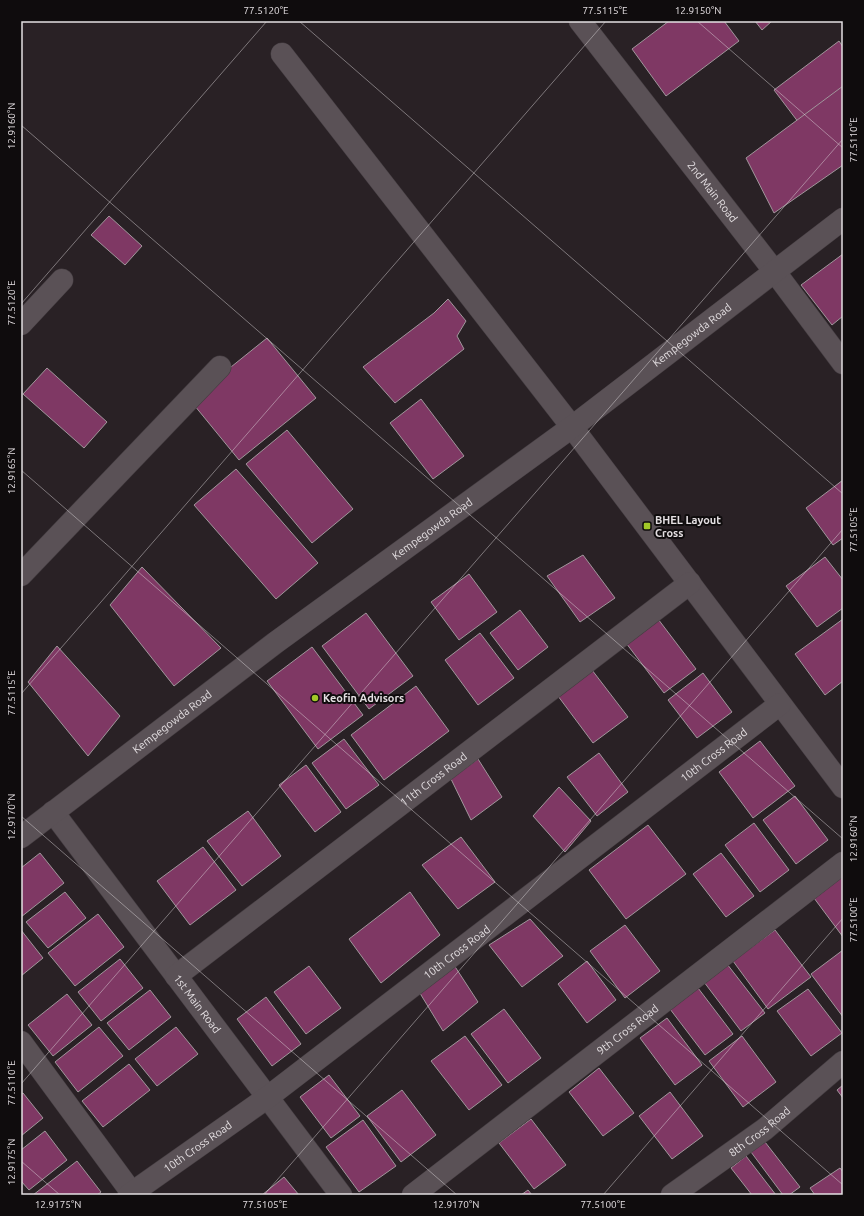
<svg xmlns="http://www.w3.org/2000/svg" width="864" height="1216" viewBox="0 0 864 1216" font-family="Ubuntu,sans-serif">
  <rect width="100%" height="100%" fill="#292125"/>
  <g fill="#7f3864" stroke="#a0969b">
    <path d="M 669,21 L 724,21 L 739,41 L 666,96 L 632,49 Z"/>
    <path d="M 755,21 L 772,21 L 762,30 Z"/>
    <path d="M 839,41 L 843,47 L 843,103 L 805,131 L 774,90 Z"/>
    <path d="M 843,86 L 843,165 L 774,213 L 746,158 Z"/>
    <path d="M 109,216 L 142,246 L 125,265 L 91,235 Z"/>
    <path d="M 843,254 L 843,316 L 832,325 L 801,285 Z"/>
    <path d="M 448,299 L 466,321 L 457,336 L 464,349 L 395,403 L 363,367 L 434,313 Z"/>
    <path d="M 267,338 L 316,398 L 239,460 L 190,400 Z"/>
    <path d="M 47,368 L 107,422 L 84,448 L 23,394 Z"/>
    <path d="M 421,399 L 464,456 L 433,479 L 390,423 Z"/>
    <path d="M 287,430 L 353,509 L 312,543 L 246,464 Z"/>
    <path d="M 236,469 L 318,563 L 276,599 L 194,505 Z"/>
    <path d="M 843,480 L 843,538 L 833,545 L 806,508 Z"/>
    <path d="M 583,555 L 615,598 L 580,622 L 547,576 Z"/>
    <path d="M 825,557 L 843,580 L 843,608 L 817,627 L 786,586 Z"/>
    <path d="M 142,567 L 221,648 L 174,686 L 110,605 Z"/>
    <path d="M 469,574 L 497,612 L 459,640 L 431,602 Z"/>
    <path d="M 520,610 L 548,647 L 518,670 L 490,633 Z"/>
    <path d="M 366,613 L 413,676 L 369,709 L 322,646 Z"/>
    <path d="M 658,619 L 696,669 L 664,693 L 626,643 Z"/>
    <path d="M 843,619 L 843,681 L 825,695 L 795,654 Z"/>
    <path d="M 480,633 L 514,678 L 478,705 L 445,660 Z"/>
    <path d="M 57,646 L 120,716 L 88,756 L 28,682 Z"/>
    <path d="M 312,647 L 363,715 L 318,749 L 267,681 Z"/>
    <path d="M 592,670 L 628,717 L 593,743 L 558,696 Z"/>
    <path d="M 703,673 L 732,712 L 697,738 L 668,700 Z"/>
    <path d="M 416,686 L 449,731 L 384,780 L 351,735 Z"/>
    <path d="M 344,739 L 379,785 L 346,809 L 312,763 Z"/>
    <path d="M 760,741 L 795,786 L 753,818 L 719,772 Z"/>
    <path d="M 599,753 L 628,792 L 597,816 L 567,777 Z"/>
    <path d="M 478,759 L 502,797 L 471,820 L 451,779 Z"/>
    <path d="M 306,765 L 341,812 L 315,832 L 279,785 Z"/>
    <path d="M 559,787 L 591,821 L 565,852 L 533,816 Z"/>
    <path d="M 795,796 L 828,840 L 796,864 L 763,820 Z"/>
    <path d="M 248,811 L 281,856 L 242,886 L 207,841 Z"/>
    <path d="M 754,823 L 789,870 L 760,892 L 725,845 Z"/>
    <path d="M 648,825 L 686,874 L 626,919 L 589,870 Z"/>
    <path d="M 461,837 L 495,882 L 458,909 L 422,865 Z"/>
    <path d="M 203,847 L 236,890 L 190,925 L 157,881 Z"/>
    <path d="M 40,853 L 64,883 L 21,917 L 21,868 Z"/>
    <path d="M 721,853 L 754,896 L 726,917 L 693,874 Z"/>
    <path d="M 843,876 L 843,937 L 814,898 Z"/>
    <path d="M 65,892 L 86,918 L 48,948 L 26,922 Z"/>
    <path d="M 410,892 L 440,935 L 381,983 L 349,939 Z"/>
    <path d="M 98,914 L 124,947 L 75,986 L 48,953 Z"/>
    <path d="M 530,919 L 563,956 L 522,987 L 489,945 Z"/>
    <path d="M 625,925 L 660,971 L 625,998 L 590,951 Z"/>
    <path d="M 21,930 L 43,958 L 21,976 Z"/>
    <path d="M 775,930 L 811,977 L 768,1009 L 733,961 Z"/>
    <path d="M 843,950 L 843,1017 L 811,974 Z"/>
    <path d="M 120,959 L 143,988 L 101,1021 L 78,992 Z"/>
    <path d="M 587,961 L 616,1000 L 587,1023 L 558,984 Z"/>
    <path d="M 452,962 L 478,1002 L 443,1031 L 418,990 Z"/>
    <path d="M 727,964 L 765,1013 L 741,1031 L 704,982 Z"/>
    <path d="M 309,966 L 341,1008 L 306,1034 L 274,992 Z"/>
    <path d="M 698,988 L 733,1034 L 705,1055 L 670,1009 Z"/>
    <path d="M 808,989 L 842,1033 L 811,1056 L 777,1011 Z"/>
    <path d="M 150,990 L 171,1017 L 129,1050 L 107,1023 Z"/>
    <path d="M 67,994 L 92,1025 L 53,1056 L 28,1025 Z"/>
    <path d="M 266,997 L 301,1044 L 272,1066 L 237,1019 Z"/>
    <path d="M 504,1009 L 541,1058 L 508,1083 L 471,1034 Z"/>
    <path d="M 667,1018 L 702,1065 L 675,1085 L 640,1038 Z"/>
    <path d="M 99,1027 L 123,1056 L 78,1092 L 55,1062 Z"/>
    <path d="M 176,1027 L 198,1054 L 157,1086 L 135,1059 Z"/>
    <path d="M 465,1036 L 502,1085 L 469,1110 L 431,1061 Z"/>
    <path d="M 742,1036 L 776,1082 L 743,1107 L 709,1061 Z"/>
    <path d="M 129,1064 L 150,1090 L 103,1127 L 82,1101 Z"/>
    <path d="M 599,1068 L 634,1113 L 603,1136 L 569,1092 Z"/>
    <path d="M 329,1075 L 360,1116 L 331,1138 L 300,1097 Z"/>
    <path d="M 843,1085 L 843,1098 L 837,1090 Z"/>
    <path d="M 402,1090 L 436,1135 L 401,1162 L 367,1116 Z"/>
    <path d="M 670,1092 L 703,1136 L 672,1159 L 639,1116 Z"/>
    <path d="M 23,1093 L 43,1118 L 21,1136 L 21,1094 Z"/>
    <path d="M 531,1119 L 566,1165 L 534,1189 L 499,1143 Z"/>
    <path d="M 363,1120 L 396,1166 L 359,1192 L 326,1147 Z"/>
    <path d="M 45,1131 L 67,1160 L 29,1190 L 21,1181 L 21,1150 Z"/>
    <path d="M 765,1142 L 800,1187 L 789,1195 L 783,1195 L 751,1152 Z"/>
    <path d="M 746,1156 L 776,1195 L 752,1195 L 731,1168 Z"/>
    <path d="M 77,1161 L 101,1192 L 97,1195 L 33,1195 Z"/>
    <path d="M 840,1168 L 843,1172 L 843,1195 L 815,1195 L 810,1188 Z"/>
    <path d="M 284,1177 L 299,1195 L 262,1195 Z"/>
    <path d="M 528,1190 L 532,1195 L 521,1195 Z"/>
  </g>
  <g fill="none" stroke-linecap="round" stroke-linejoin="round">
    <defs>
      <g id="minor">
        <path id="s1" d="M 580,21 L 775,272 L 843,363"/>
        <path d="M 282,54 L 572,427 L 843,787"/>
        <path d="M 21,324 L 62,280"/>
        <path d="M 21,575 L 220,367"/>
        <path id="s2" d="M 53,812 L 341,1195"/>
        <path id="s3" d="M 21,837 L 275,643 L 572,427 L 843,219"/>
        <path id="s4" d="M 176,976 L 690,583"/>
        <path d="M 21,1042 L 132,1193"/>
        <path id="s5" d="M 129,1195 L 268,1097 L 780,704"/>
        <path id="s6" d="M 413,1195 L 843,863"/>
        <path id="s7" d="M 672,1195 L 765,1129 L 843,1062"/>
      </g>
    </defs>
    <use href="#minor" stroke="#443d41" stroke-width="23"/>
    <use href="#minor" stroke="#5a5156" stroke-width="22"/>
  </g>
  <path fill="none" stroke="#e4dfe2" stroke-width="1" stroke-opacity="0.45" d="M 299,21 L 843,494M 697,21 L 843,148M 21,125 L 843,839M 21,304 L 267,21M 21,470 L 843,1185M 21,694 L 606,21M 21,816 L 457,1195M 21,1084 L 843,139M 21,1161 L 60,1195M 264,1195 L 843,529M 603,1195 L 843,918"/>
  <g fill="#a2c928" stroke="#0f0c0d" stroke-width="1.5">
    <rect x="643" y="522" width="8" height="8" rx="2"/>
    <circle cx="315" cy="698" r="4"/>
  </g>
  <g text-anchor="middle" stroke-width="4" stroke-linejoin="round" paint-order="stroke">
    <g font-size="11" fill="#e4dfe2" stroke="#0f0c0d">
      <text dy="4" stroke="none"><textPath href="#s1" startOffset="216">2nd Main Road</textPath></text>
      <text dy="4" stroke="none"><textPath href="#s3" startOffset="838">Kempegowda Road</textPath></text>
      <text dy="4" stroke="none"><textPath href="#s3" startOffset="514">Kempegowda Road</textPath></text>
      <text dy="4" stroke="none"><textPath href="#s3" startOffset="190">Kempegowda Road</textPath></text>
      <text dy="4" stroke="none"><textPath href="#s5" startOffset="732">10th Cross Road</textPath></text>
      <text dy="4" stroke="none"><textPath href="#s4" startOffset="324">11th Cross Road</textPath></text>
      <text dy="4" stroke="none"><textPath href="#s5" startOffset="408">10th Cross Road</textPath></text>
      <text dy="4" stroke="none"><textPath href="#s2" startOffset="240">1st Main Road</textPath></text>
      <text dy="4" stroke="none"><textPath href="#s6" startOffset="271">9th Cross Road</textPath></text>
      <text dy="4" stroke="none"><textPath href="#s7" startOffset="108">8th Cross Road</textPath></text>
      <text dy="4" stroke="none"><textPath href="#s5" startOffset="84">10th Cross Road</textPath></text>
    </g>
    <g font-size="11" font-weight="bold" fill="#e4dfe2" stroke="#0f0c0d" text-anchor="start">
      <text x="655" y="524">BHEL Layout<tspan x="655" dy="13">Cross</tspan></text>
      <text x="323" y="702">Keofin Advisors</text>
    </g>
  </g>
  <rect width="864" height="1216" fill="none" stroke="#0f0c0d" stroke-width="44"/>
  <rect x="22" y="22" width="820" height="1172" fill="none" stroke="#e4dfe2" stroke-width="1.5"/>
  <g font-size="10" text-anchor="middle" fill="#e4dfe2">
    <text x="266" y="14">77.5120°E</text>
    <text x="605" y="14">77.5115°E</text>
    <text x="698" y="14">12.9150°N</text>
    <text transform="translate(11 126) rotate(-90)" y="4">12.9160°N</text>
    <text transform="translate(853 140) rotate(-90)" y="4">77.5110°E</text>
    <text transform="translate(11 303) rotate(-90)" y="4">77.5120°E</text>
    <text transform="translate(11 471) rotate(-90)" y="4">12.9165°N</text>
    <text transform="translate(853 530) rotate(-90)" y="4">77.5105°E</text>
    <text transform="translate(11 693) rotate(-90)" y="4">77.5115°E</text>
    <text transform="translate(11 817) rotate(-90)" y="4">12.9170°N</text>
    <text transform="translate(853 839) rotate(-90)" y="4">12.9160°N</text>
    <text transform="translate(853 920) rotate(-90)" y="4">77.5100°E</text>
    <text transform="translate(11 1083) rotate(-90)" y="4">77.5110°E</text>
    <text transform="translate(11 1162) rotate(-90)" y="4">12.9175°N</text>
    <text x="58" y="1208">12.9175°N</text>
    <text x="265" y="1208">77.5105°E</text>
    <text x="456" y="1208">12.9170°N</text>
    <text x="603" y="1208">77.5100°E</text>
  </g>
</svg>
